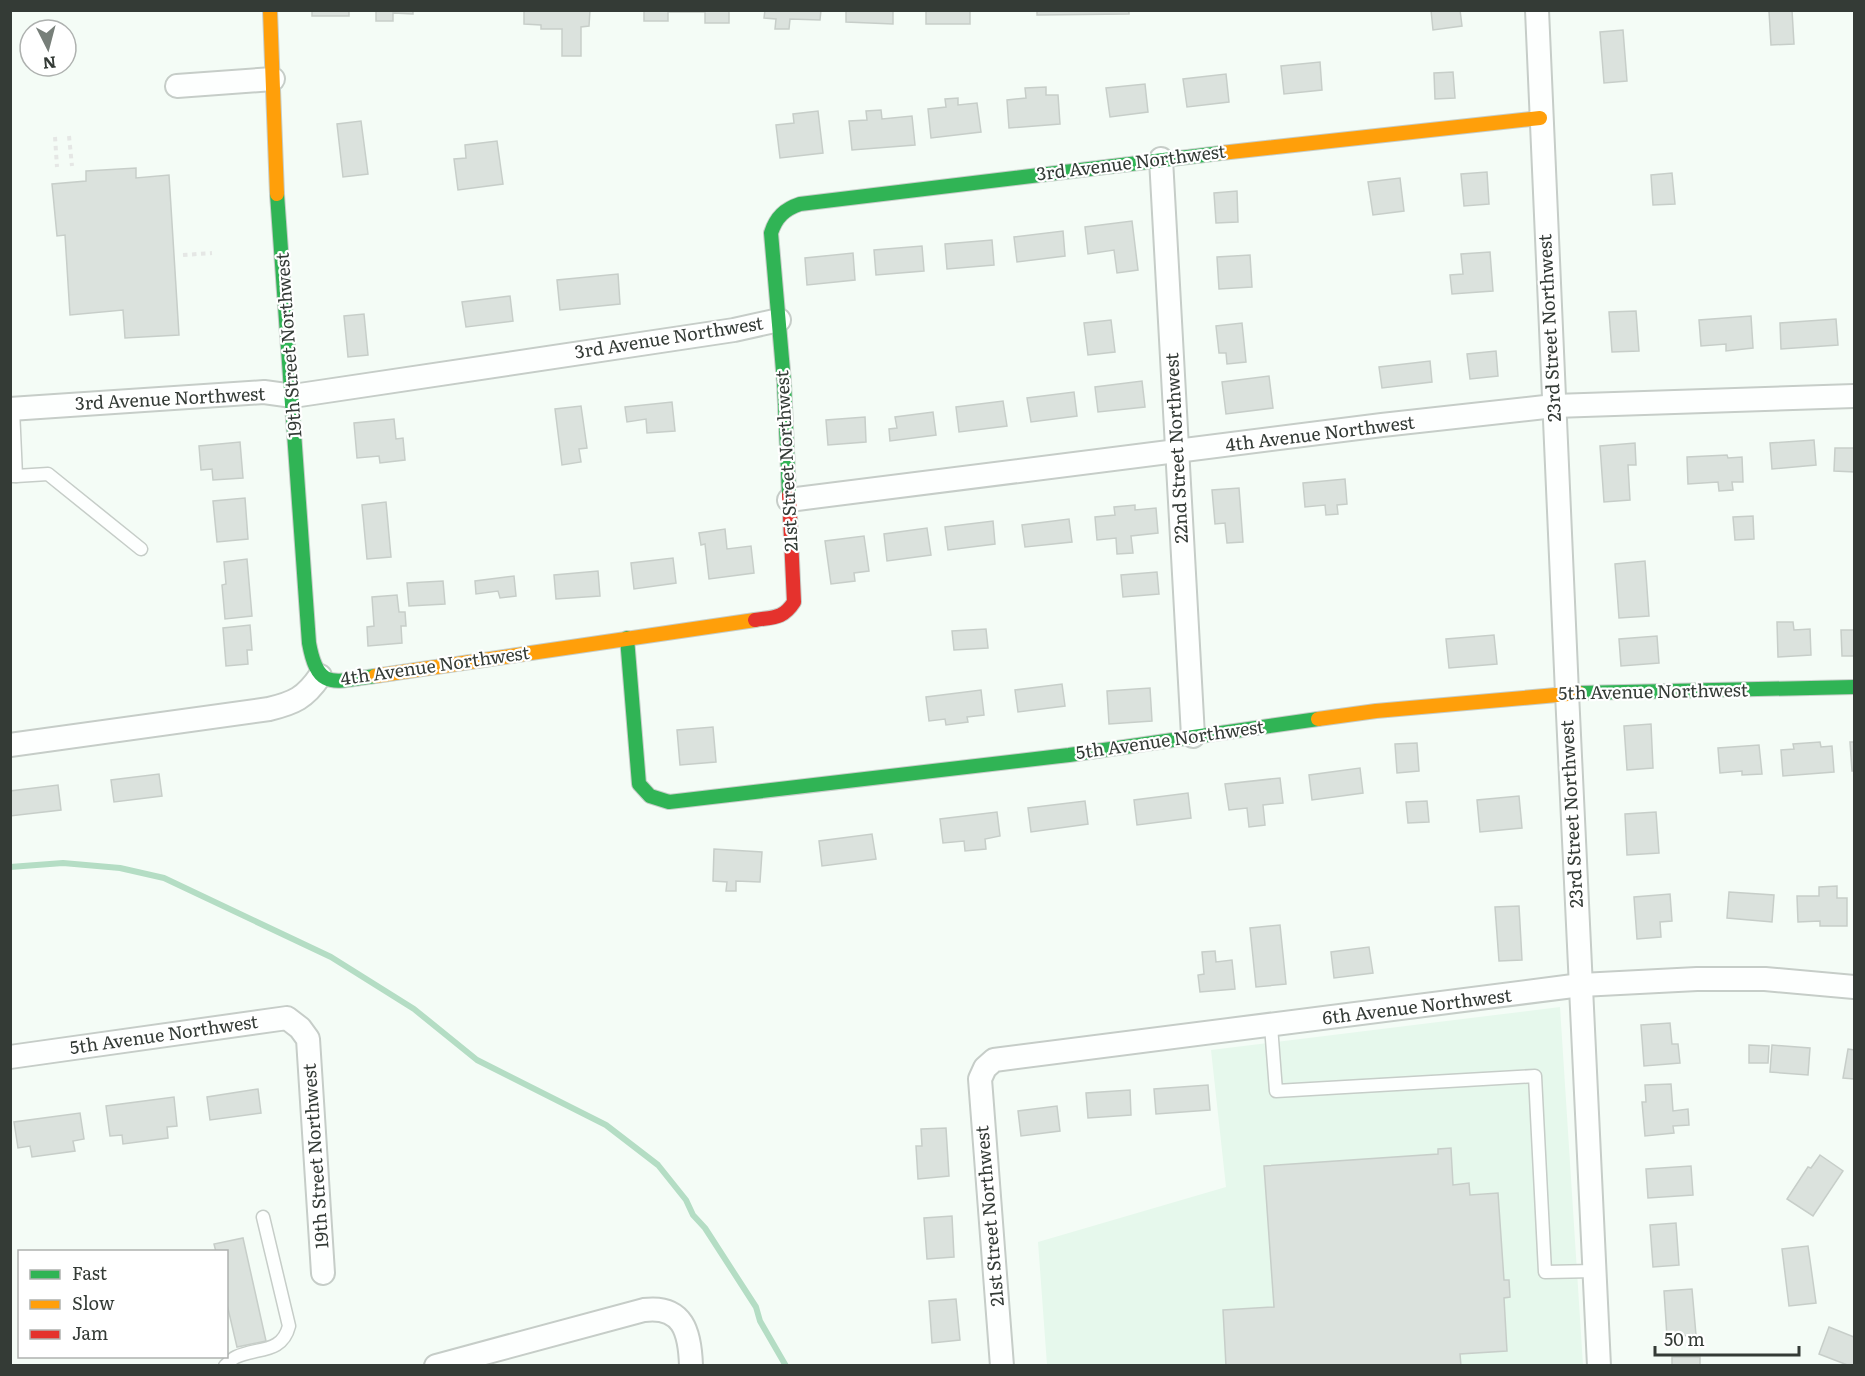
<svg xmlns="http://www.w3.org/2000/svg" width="1865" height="1376" viewBox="0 0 1865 1376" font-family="Literata,serif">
  <rect width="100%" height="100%" fill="#f4fcf6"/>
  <path fill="#e6f8ec" d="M 1560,1007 L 1583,1365 L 1047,1365 L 1038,1242 L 1226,1187 L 1211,1050 Z"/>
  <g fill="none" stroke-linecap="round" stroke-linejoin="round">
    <path stroke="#b4ddc4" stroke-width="6" d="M 10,867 L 63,863 L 120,868 L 164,878 L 331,957 L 414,1009 L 477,1060 L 606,1125 L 658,1165 L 686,1200 L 693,1215 L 705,1228 L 756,1307 L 760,1321 L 786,1366"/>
  </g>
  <g fill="#dbe2dd" stroke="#c7cec9" stroke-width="1.5">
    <rect x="312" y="10" width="37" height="6"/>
    <path d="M 376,10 L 413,10 L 413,14 L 393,13 L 393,21 L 376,21 Z"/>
    <path d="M 524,10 L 590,10 L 589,26 L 581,27 L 581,56 L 562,56 L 562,29 L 541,29 L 541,25 L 524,24 Z"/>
    <path d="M 644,10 L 729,10 L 729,23 L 705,23 L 705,12 L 668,12 L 668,21 L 644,21 Z"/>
    <path d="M 765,10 L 821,10 L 820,20 L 790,19 L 789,29 L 775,29 L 776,19 L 764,18 Z"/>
    <path d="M 846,10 L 893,10 L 893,24 L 846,22 Z"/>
    <rect x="926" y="10" width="44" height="14"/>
    <path d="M 1037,10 L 1129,10 L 1129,14 L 1037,15 Z"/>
    <path d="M 1431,10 L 1460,10 L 1462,26 L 1433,30 Z"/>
    <path d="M 1792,10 L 1794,44 L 1771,45 L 1769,11 Z"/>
    <path d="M 1623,30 L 1627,81 L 1604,83 L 1600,32 Z"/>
    <path d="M 1320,62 L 1322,90 L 1284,94 L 1281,66 Z"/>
    <path d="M 1453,72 L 1455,98 L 1435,99 L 1434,73 Z"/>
    <path d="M 1226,74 L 1229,102 L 1187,107 L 1183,79 Z"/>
    <path d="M 1145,84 L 1148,112 L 1110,117 L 1106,88 Z"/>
    <path d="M 1046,87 L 1046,95 L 1058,95 L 1060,124 L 1009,128 L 1007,100 L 1026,98 L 1025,88 Z"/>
    <path d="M 958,98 L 958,105 L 977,103 L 981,132 L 931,138 L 928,109 L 946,107 L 945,99 Z"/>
    <path d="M 881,110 L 882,119 L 912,116 L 915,145 L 852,150 L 849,121 L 867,120 L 866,111 Z"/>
    <path d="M 818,111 L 823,153 L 780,158 L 776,125 L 794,123 L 793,114 Z"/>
    <path d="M 361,121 L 368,174 L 343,177 L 337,124 Z"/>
    <path d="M 497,141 L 503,184 L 458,190 L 454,159 L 466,158 L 465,145 Z"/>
    <path d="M 136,168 L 136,178 L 169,175 L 179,335 L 125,338 L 123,310 L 70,315 L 65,235 L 57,236 L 52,184 L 86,181 L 86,171 Z"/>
    <path d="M 1487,172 L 1489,204 L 1464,206 L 1461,174 Z"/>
    <path d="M 1672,173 L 1675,204 L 1653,205 L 1651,175 Z"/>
    <path d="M 1400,178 L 1404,211 L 1373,215 L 1368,182 Z"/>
    <path d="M 1237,191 L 1238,222 L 1216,223 L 1214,193 Z"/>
    <path d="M 1132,221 L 1138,270 L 1117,273 L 1114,250 L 1088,254 L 1085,227 Z"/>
    <path d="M 1063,231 L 1065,256 L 1017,262 L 1014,237 Z"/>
    <path d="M 992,240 L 994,265 L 947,269 L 945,244 Z"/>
    <path d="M 922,246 L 924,271 L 876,275 L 874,250 Z"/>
    <path d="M 1490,252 L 1493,291 L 1452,294 L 1450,275 L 1463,274 L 1461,254 Z"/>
    <path d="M 853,253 L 855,280 L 807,285 L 805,258 Z"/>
    <path d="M 1250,255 L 1252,287 L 1219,289 L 1217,257 Z"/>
    <path d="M 618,274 L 620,304 L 560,310 L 557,280 Z"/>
    <path d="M 510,296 L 513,321 L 466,327 L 462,302 Z"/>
    <path d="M 1636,311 L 1639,351 L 1612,352 L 1609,312 Z"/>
    <path d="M 364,314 L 368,355 L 348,357 L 344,316 Z"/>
    <path d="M 1751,316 L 1753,348 L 1726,351 L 1726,344 L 1701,346 L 1699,320 Z"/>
    <path d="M 1836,319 L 1838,345 L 1781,349 L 1780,323 Z"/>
    <path d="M 1111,320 L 1115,352 L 1088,355 L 1084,323 Z"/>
    <path d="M 1242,323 L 1246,362 L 1227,364 L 1226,353 L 1219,353 L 1216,326 Z"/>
    <path d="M 1496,351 L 1498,376 L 1470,379 L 1467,354 Z"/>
    <path d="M 1430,361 L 1432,382 L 1382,388 L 1379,367 Z"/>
    <path d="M 1269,376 L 1273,408 L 1226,414 L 1222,382 Z"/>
    <path d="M 1142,381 L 1145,407 L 1098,412 L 1095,387 Z"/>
    <path d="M 1074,392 L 1077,416 L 1031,422 L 1027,398 Z"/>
    <path d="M 1003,401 L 1007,426 L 959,432 L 956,407 Z"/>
    <path d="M 672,402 L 675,431 L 647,433 L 646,419 L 627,422 L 625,407 Z"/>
    <path d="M 581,406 L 587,448 L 579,449 L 581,462 L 562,465 L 555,409 Z"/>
    <path d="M 933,412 L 936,435 L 890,441 L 889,429 L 897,428 L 895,417 Z"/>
    <path d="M 865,417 L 866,442 L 828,445 L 826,420 Z"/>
    <path d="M 394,419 L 396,439 L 403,438 L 405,460 L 380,463 L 379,456 L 357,458 L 354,423 Z"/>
    <path d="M 1814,440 L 1816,465 L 1772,469 L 1770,443 Z"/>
    <path d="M 240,442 L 243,478 L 213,480 L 212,469 L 201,470 L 199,446 Z"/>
    <path d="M 1635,443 L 1636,465 L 1628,465 L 1630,500 L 1604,502 L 1600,446 Z"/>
    <path d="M 1835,448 L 1854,448 L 1854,472 L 1834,471 Z"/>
    <path d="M 1727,455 L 1728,458 L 1742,457 L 1743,482 L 1732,482 L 1733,490 L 1719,491 L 1718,482 L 1688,484 L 1687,457 Z"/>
    <path d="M 1345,479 L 1347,504 L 1337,505 L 1338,514 L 1326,515 L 1325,505 L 1305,507 L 1303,483 Z"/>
    <path d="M 1239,488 L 1243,542 L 1227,543 L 1225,523 L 1215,524 L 1212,490 Z"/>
    <path d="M 245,498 L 248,539 L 217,542 L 213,501 Z"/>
    <path d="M 386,502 L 391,557 L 367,559 L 362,505 Z"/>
    <path d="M 1135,505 L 1135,510 L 1156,508 L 1158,533 L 1131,536 L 1133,553 L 1117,554 L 1116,538 L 1097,540 L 1095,517 L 1115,515 L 1114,507 Z"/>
    <path d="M 1753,516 L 1754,539 L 1735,540 L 1733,517 Z"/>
    <path d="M 1069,519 L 1072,542 L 1025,547 L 1022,525 Z"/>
    <path d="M 993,521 L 995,544 L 948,550 L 945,527 Z"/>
    <path d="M 927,528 L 931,555 L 887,561 L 884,534 Z"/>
    <path d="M 725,529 L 727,549 L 751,546 L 754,573 L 709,579 L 705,544 L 701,545 L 699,533 Z"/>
    <path d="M 864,536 L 869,571 L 854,573 L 855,581 L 831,584 L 825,541 Z"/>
    <path d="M 673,558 L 676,583 L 634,589 L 631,563 Z"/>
    <path d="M 247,559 L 252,616 L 225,619 L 222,585 L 226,584 L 224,562 Z"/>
    <path d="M 1645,561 L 1649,616 L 1619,618 L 1615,564 Z"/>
    <path d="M 598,571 L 600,596 L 556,599 L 554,575 Z"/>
    <path d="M 1157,572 L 1159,594 L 1123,597 L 1121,575 Z"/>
    <path d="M 514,576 L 516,596 L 500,598 L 498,591 L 476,594 L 475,581 Z"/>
    <path d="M 443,581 L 445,604 L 409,606 L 407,583 Z"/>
    <path d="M 397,595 L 399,612 L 405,612 L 406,626 L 401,626 L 402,643 L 368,646 L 367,627 L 374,626 L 372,597 Z"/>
    <path d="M 1777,622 L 1793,622 L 1794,630 L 1810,629 L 1811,655 L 1778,657 Z"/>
    <path d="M 250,625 L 252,650 L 247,650 L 248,664 L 226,666 L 223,628 Z"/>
    <path d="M 986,629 L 988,648 L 954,650 L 952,631 Z"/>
    <path d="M 1841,630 L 1854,630 L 1854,656 L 1842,656 Z"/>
    <path d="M 1494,635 L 1497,664 L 1449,668 L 1446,639 Z"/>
    <path d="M 1657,636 L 1659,663 L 1621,666 L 1619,639 Z"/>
    <path d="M 1062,684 L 1065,706 L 1018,712 L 1015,690 Z"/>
    <path d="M 1150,688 L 1152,721 L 1109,724 L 1107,691 Z"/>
    <path d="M 981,690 L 984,715 L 967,717 L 968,722 L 946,725 L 945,719 L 929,721 L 926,697 Z"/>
    <path d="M 1651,724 L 1653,768 L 1627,770 L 1624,726 Z"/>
    <path d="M 713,727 L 716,762 L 680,765 L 677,730 Z"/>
    <path d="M 1820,742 L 1821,747 L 1832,746 L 1834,772 L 1783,776 L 1781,750 L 1794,749 L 1793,744 Z"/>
    <path d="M 1850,742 L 1854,742 L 1854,771 L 1852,771 Z"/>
    <path d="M 1417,743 L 1419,771 L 1397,773 L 1395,744 Z"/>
    <path d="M 1759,745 L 1762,774 L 1742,775 L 1742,771 L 1720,773 L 1718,748 Z"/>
    <path d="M 1360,768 L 1363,793 L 1312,800 L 1309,775 Z"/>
    <path d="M 159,774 L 162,796 L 114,802 L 111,780 Z"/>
    <path d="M 1280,778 L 1283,803 L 1263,805 L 1265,825 L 1249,827 L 1247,808 L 1229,810 L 1225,784 Z"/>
    <path d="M 58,785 L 61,810 L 10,816 L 10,791 Z"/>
    <path d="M 1188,793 L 1191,818 L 1137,825 L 1134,800 Z"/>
    <path d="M 1519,796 L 1522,828 L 1480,832 L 1477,800 Z"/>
    <path d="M 1085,801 L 1088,824 L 1031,832 L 1028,808 Z"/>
    <path d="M 1427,801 L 1429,822 L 1408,823 L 1406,802 Z"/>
    <path d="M 997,812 L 1000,836 L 985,839 L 986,849 L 965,851 L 964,841 L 943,843 L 940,819 Z"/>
    <path d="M 1656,812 L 1659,853 L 1627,855 L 1625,814 Z"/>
    <path d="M 872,834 L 876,859 L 822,866 L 819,841 Z"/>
    <path d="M 714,849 L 762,852 L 760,882 L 736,881 L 736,891 L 726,891 L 727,882 L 713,881 Z"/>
    <path d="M 1837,886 L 1837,898 L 1847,898 L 1847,926 L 1820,926 L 1820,921 L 1798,922 L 1797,896 L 1819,896 L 1819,887 Z"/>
    <path d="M 1729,892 L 1774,895 L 1772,922 L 1727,918 Z"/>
    <path d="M 1670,894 L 1672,921 L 1660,922 L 1661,937 L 1637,939 L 1634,897 Z"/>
    <path d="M 1519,906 L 1522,960 L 1499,961 L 1495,907 Z"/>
    <path d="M 1280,925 L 1286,984 L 1256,987 L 1250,928 Z"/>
    <path d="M 1369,947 L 1373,973 L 1334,978 L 1331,952 Z"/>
    <path d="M 1215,951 L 1216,962 L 1232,960 L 1235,989 L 1200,992 L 1198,975 L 1204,974 L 1202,952 Z"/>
    <path d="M 1670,1023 L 1672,1044 L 1678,1044 L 1680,1063 L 1644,1066 L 1641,1025 Z"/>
    <path d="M 1749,1045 L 1769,1046 L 1768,1063 L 1749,1063 Z"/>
    <path d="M 1772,1045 L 1810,1048 L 1808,1075 L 1770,1072 Z"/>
    <path d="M 1848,1049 L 1854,1050 L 1854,1079 L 1843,1078 Z"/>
    <path d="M 1671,1084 L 1673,1111 L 1688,1109 L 1689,1125 L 1673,1126 L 1674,1133 L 1645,1136 L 1642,1102 L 1646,1102 L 1645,1085 Z"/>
    <path d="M 1208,1085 L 1210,1110 L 1156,1114 L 1154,1089 Z"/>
    <path d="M 258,1089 L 261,1113 L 210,1120 L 207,1097 Z"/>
    <path d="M 1130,1090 L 1131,1115 L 1088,1118 L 1086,1093 Z"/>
    <path d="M 174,1097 L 177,1126 L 167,1127 L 168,1138 L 123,1144 L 122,1135 L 110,1136 L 106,1106 Z"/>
    <path d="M 1057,1106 L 1060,1131 L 1021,1136 L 1018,1111 Z"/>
    <path d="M 80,1113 L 84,1139 L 73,1141 L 75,1151 L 32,1157 L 30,1146 L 18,1148 L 14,1122 Z"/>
    <path d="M 946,1128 L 949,1176 L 918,1179 L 916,1146 L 922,1146 L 921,1129 Z"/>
    <path d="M 1451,1148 L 1453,1185 L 1469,1183 L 1470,1195 L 1498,1193 L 1504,1280 L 1509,1280 L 1510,1297 L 1504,1298 L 1507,1351 L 1460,1354 L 1461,1366 L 1226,1366 L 1223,1310 L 1274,1307 L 1264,1166 L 1438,1154 L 1438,1149 Z"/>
    <path d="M 1820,1155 L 1843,1171 L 1813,1216 L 1787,1199 L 1808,1167 L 1811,1168 Z"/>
    <path d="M 1691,1166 L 1693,1195 L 1648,1198 L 1646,1169 Z"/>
    <path d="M 952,1216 L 954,1257 L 927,1259 L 924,1218 Z"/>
    <path d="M 1676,1223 L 1679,1265 L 1653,1267 L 1650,1225 Z"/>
    <path d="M 243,1238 L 266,1341 L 237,1347 L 226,1300 L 226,1252 L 216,1252 L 214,1244 Z"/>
    <path d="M 1808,1246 L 1816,1303 L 1789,1306 L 1782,1249 Z"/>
    <path d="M 1692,1289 L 1696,1335 L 1667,1337 L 1664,1291 Z"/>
    <path d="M 956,1299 L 960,1340 L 932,1343 L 929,1301 Z"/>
    <path d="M 1829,1327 L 1854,1337 L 1854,1366 L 1850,1366 L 1819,1354 Z"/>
    <rect x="1672" y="1357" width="28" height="9"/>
  </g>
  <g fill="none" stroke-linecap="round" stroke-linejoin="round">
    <defs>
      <g id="lane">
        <path d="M 10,476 L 16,476 L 13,409"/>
        <path d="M 16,476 L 48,474 L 141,549"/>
        <path d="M 1271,1026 L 1276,1091 L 1535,1076 L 1545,1272 L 1595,1271"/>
        <path d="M 225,1366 C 228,1363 232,1359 236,1357 C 257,1347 282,1354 289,1326 L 263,1217"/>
      </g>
      <g id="street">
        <path d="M 1537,10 L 1567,693 L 1599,1366"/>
        <path d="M 177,86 L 273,79"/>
        <path d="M 1161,159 L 1193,736"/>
        <path d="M 10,409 L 264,392 L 293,396 L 734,330 L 779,320"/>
        <path d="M 789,500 L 1382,425 L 1554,406 L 1854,396"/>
        <path d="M 10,745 L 269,709 C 294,703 305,698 320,676"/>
        <path d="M 10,1057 L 287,1018 L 300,1028 L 308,1039 L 323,1273"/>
        <path d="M 436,1366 L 644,1310 C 683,1305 690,1332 691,1366"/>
        <path d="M 1002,1366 L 980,1079 L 985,1068 L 994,1060 L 1581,985 L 1697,979 L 1765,979 L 1854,987"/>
      </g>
      <g id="fast">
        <path d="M 277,194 L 309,643 C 318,692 334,681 375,676"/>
        <path d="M 789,495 L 784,382 L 771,233 C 776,217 785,209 800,204 L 1221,153"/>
        <path d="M 627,638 L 639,784 L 650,796 L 669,802 L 1069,755 L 1318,719"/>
        <path d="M 1579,693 L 1854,687"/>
      </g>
      <g id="slow">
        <path d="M 270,10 L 277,194"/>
        <path d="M 1221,153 L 1540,118"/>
        <path d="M 375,676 L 755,620"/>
        <path d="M 1318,719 L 1376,711 L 1579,693"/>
      </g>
      <path id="jam" d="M 755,620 C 774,617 783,619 794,602 L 789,495"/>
    </defs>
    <use href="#lane" stroke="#c6cdc8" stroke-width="15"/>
    <use href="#street" stroke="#c6cdc8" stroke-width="26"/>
    <use href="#fast" stroke="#c6cdc8" stroke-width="16"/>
    <use href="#slow" stroke="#c6cdc8" stroke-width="16"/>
    <use href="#jam" stroke="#c6cdc8" stroke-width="16"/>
    <g stroke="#e5e7e5" stroke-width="4" stroke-dasharray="4.5 4.5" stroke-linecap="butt">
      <path d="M 69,136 L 72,166"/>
      <path d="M 55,137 L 57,167"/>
      <path d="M 183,255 L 212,253"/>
    </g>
    <use href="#lane" stroke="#fdfffe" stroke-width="12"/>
    <use href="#street" stroke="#fdfffe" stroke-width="22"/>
    <use href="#fast" stroke="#30b455" stroke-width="14"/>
    <use href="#slow" stroke="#ff9f0a" stroke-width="14"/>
    <use href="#jam" stroke="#e5322d" stroke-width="14"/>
  </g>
  <g text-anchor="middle" stroke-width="4.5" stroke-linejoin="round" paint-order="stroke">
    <g font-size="18" fill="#343b36" stroke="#fff">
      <text transform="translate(1131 163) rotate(-7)" y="6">3rd Avenue Northwest</text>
      <text transform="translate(1550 328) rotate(-93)" y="6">23rd Street Northwest</text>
      <text transform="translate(669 338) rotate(-9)" y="6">3rd Avenue Northwest</text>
      <text transform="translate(289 345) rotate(-94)" y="6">19th Street Northwest</text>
      <text transform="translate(170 399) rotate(-3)" y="6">3rd Avenue Northwest</text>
      <text transform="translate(1320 434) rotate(-7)" y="6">4th Avenue Northwest</text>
      <text transform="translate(1177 448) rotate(-93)" y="6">22nd Street Northwest</text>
      <text transform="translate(787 461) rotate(-93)" y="6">21st Street Northwest</text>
      <text transform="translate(435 666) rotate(-8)" y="6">4th Avenue Northwest</text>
      <text transform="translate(1653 692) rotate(-1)" y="6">5th Avenue Northwest</text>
      <text transform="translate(1170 740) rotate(-8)" y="6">5th Avenue Northwest</text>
      <text transform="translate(1572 814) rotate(-93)" y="6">23rd Street Northwest</text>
      <text transform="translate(1417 1007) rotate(-7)" y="6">6th Avenue Northwest</text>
      <text transform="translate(164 1035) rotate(-8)" y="6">5th Avenue Northwest</text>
      <text transform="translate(316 1156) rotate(-94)" y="6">19th Street Northwest</text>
      <text transform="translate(990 1216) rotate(-95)" y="6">21st Street Northwest</text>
    </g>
  </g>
  <rect width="1865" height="1376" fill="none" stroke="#343b36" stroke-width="24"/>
  <rect x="18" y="1250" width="210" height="108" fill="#ffffff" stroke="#aeb1af" stroke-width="1.5"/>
  <rect x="30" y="1270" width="30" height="9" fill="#30b455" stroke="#aeb1af" stroke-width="1.5"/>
  <text x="72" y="1280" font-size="18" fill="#343b36">Fast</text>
  <rect x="30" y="1300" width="30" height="9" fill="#ff9f0a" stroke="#aeb1af" stroke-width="1.5"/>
  <text x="72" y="1310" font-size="18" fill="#343b36">Slow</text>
  <rect x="30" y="1330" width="30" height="9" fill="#e5322d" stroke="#aeb1af" stroke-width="1.5"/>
  <text x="72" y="1340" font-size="18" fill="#343b36">Jam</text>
  <g transform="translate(48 48) rotate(174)"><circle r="28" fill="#ffffff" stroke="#aeb1af" stroke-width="1.5"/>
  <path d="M0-4.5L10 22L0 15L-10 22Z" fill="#777f79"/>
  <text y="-9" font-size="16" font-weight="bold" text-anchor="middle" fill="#343b36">N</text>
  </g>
  <path d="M1655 1346v9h144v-9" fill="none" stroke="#343b36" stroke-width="3"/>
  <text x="1664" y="1346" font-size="18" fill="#343b36" stroke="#ffffff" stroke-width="4.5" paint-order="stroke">50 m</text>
</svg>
